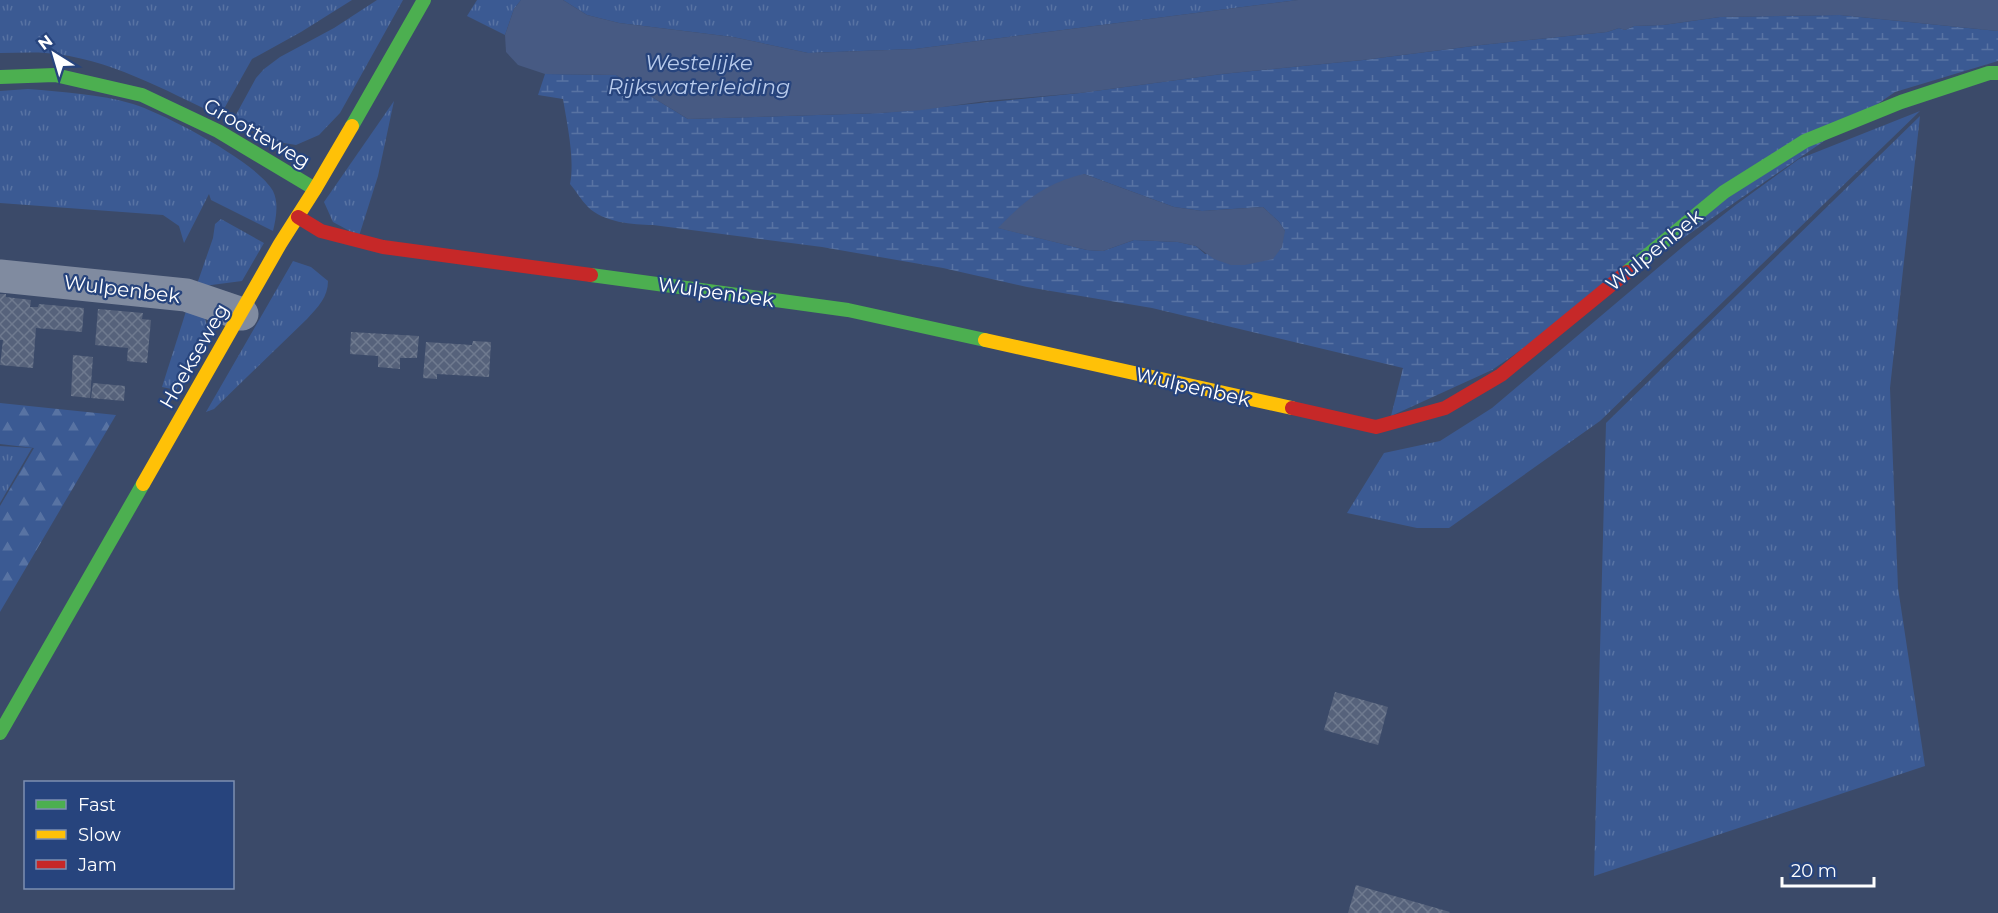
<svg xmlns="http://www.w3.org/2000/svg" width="1998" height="913" viewBox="0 0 1998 913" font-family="Montserrat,sans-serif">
  <defs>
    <pattern id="grass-tufts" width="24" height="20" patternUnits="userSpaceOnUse" patternTransform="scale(1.5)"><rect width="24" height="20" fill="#3b5a93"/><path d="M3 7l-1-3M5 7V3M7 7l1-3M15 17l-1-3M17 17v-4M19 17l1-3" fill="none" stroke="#5873a3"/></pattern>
    <pattern id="forest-firs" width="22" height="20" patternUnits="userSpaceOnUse" patternTransform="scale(1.5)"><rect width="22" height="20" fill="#3b5a93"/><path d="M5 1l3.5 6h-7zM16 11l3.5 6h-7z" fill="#5873a3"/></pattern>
    <pattern id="wetland-marsh" width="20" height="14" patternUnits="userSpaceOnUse" patternTransform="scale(1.5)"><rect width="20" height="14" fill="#3b5a93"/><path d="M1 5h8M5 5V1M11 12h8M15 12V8" fill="none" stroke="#5873a3"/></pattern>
    <pattern id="building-cross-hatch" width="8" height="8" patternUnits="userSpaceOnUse" patternTransform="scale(1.5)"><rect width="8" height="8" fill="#56627b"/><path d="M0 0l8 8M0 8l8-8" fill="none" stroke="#6f7a8f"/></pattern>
  </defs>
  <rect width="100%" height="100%" fill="#3b4a69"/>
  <g fill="url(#grass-tufts)">
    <path d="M 0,0 L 352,0 L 301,32 L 252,59 L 220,116 C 164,90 109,58 46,53 C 31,52 15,53 0,53 Z"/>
    <path d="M 377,0 L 403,0 L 340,113 L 319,135 L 296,145 L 278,142 L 232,122 L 256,78 L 264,69 L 280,57 L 334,28 Z"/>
    <path d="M 477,0 L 521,0 L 514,9 L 505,35 L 467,16 Z"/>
    <path d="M 563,0 L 1298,0 L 915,49 L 808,53 L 733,37 L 619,23 L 587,15 Z"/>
    <path d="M 28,89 C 63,92 99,94 133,104 C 165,114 257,162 273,191 C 279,203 276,219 273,231 L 211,200 L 209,194 L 184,243 L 179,226 L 163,215 L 0,203 L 0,91 Z"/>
    <path d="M 394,101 L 378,176 L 359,236 L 333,222 L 324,202 Z"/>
    <path d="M 1920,111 L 1600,421 L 1449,528 L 1417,528 L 1347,513 L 1384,453 L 1440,441 L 1492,408 L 1686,244 L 1737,204 L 1799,159 Z"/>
    <path d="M 1920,116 L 1890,388 L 1898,588 L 1925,766 L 1594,876 L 1606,423 Z"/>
    <path d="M 221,219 L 264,243 L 242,281 L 196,287 L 213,238 L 215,224 Z"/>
    <path d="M 293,261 L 311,267 L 328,281 C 328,297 318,307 307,319 L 214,409 L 206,412 Z"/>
    <path d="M 188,305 L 204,315 L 209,333 L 176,390 L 162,387 Z"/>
    <path d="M 0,446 L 32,448 L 0,503 Z"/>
  </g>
  <path fill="url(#forest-firs)" d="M 0,403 L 116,415 L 0,612 L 0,506 L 34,448 L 0,444 Z"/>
  <path fill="url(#wetland-marsh)" fill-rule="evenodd" d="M 1840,15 L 1998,31 L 1998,61 L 1895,92 L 1492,370 L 1391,416 L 1403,368 L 1152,308 L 1027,287 L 943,268 L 822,247 L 653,225 C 633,225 603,222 588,207 C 581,200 576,191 570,184 C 575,159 567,124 563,99 L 538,95 L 545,74 L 616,75 L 688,119 L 881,113 L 1080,93 L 1222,74 L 1363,60 L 1481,45 L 1607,32 L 1619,28 L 1625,30 L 1634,26 L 1663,25 L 1720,17 ZM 1084,174 L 1174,207 L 1202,211 L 1263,207 L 1279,222 L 1285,231 L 1205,254 L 1196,246 L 1178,242 L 1134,240 L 1103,251 L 1087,250 L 999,228 Z"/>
  <g fill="#475a83">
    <path d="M 521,0 L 563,0 L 587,15 L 619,23 L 733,37 L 808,53 L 915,49 L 1298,0 L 1998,0 L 1998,31 L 1840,15 L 1720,17 L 1663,25 L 1634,26 L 1625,30 L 1619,28 L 1607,32 L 1481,45 L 1363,60 L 1222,74 L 1080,93 L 986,101 L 922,110 L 881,113 L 688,119 L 616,75 L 545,74 L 518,65 L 506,52 L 505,35 L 514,9 Z"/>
    <path d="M 1084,174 L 1174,207 L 1202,211 L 1263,207 L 1279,222 L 1285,231 L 1282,247 L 1273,259 L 1245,265 L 1231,265 L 1214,259 L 1196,246 L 1178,242 L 1134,240 L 1103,251 L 1087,250 L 998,228 C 1025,200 1046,183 1084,174 Z"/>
  </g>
  <g fill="url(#building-cross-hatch)">
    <path d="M 0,294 L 6,294 L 6,297 L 31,300 L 30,307 L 38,307 L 39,304 L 84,308 L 82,332 L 36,328 L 33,368 L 0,365 L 3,340 L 0,340 Z"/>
    <path d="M 98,309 L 143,313 L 142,319 L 151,320 L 147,363 L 127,361 L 128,348 L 95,345 Z"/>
    <path d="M 351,332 L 419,336 L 417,358 L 400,358 L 400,369 L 378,367 L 378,356 L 350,354 Z"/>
    <path d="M 473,341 L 491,342 L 489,377 L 437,374 L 437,379 L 423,378 L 426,342 L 472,345 Z"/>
    <path d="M 73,355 L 93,357 L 90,398 L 71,396 Z"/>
    <path d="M 93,383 L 125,386 L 124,401 L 91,398 Z"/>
    <path d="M 1335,692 L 1388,707 L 1378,745 L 1324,730 Z"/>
    <path d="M 1356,885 L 1450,912 L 1449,913 L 1348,913 Z"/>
  </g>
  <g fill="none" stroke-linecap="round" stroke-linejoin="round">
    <path stroke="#808ba0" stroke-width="33" d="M 0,276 L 186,295 L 242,314"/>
    <g stroke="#4caf50" stroke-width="14">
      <path d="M 0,77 L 55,75 L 142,95 L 218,131 L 315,189"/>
      <path d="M 352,126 L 424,0"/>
      <path d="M 1627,272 L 1724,192 L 1805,141 L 1901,102 L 1989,73 L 1998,73"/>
      <path d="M 591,275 L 848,310 L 985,340"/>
      <path d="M 0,733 L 143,484"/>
    </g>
    <g stroke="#ffc107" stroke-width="14">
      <path d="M 985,340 L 1292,408"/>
      <path d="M 143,484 L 280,244 L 315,189 L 352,126"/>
    </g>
    <g stroke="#c62828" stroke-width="14">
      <path d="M 298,217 L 321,231 L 383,247 L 591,275"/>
      <path d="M 1292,408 L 1376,427 L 1445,408 L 1501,375 L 1627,272"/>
    </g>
  </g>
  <g text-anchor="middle" stroke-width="4.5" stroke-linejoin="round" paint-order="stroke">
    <g font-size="20" fill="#fff" stroke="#27447d">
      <text transform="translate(257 133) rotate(30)" y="7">Grootteweg</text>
      <text transform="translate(1654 250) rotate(-39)" y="7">Wulpenbek</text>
      <text transform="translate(122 289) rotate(7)" y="7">Wulpenbek</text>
      <text transform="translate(716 292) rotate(8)" y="7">Wulpenbek</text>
      <text transform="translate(194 356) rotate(-60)" y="7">Hoekseweg</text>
      <text transform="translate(1193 387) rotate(13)" y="7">Wulpenbek</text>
    </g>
    <g font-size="21" font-style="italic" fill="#b8cbec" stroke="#27447d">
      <text x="699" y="70">Westelijke<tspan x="699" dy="24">Rijkswaterleiding</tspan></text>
    </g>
  </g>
  <rect x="24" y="781" width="210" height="108" fill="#27447d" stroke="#7d8fb1" stroke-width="1.5"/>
  <rect x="36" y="800" width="30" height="9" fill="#4caf50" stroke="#7d8fb1" stroke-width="1.5"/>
  <text x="78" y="811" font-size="18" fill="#ffffff">Fast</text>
  <rect x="36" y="830" width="30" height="9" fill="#ffc107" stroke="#7d8fb1" stroke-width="1.5"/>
  <text x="78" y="841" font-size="18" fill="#ffffff">Slow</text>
  <rect x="36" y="860" width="30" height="9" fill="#c62828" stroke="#7d8fb1" stroke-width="1.5"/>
  <text x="78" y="871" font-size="18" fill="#ffffff">Jam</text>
  <g transform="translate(54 54) rotate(323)" stroke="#27447d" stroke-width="4.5" paint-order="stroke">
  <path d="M0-4.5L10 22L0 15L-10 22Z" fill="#ffffff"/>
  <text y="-9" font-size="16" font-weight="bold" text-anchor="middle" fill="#ffffff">N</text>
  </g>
  <path d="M1782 877v9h92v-9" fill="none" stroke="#ffffff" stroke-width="3"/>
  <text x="1791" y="877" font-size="18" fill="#ffffff" stroke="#27447d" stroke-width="4.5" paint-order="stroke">20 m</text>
</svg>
